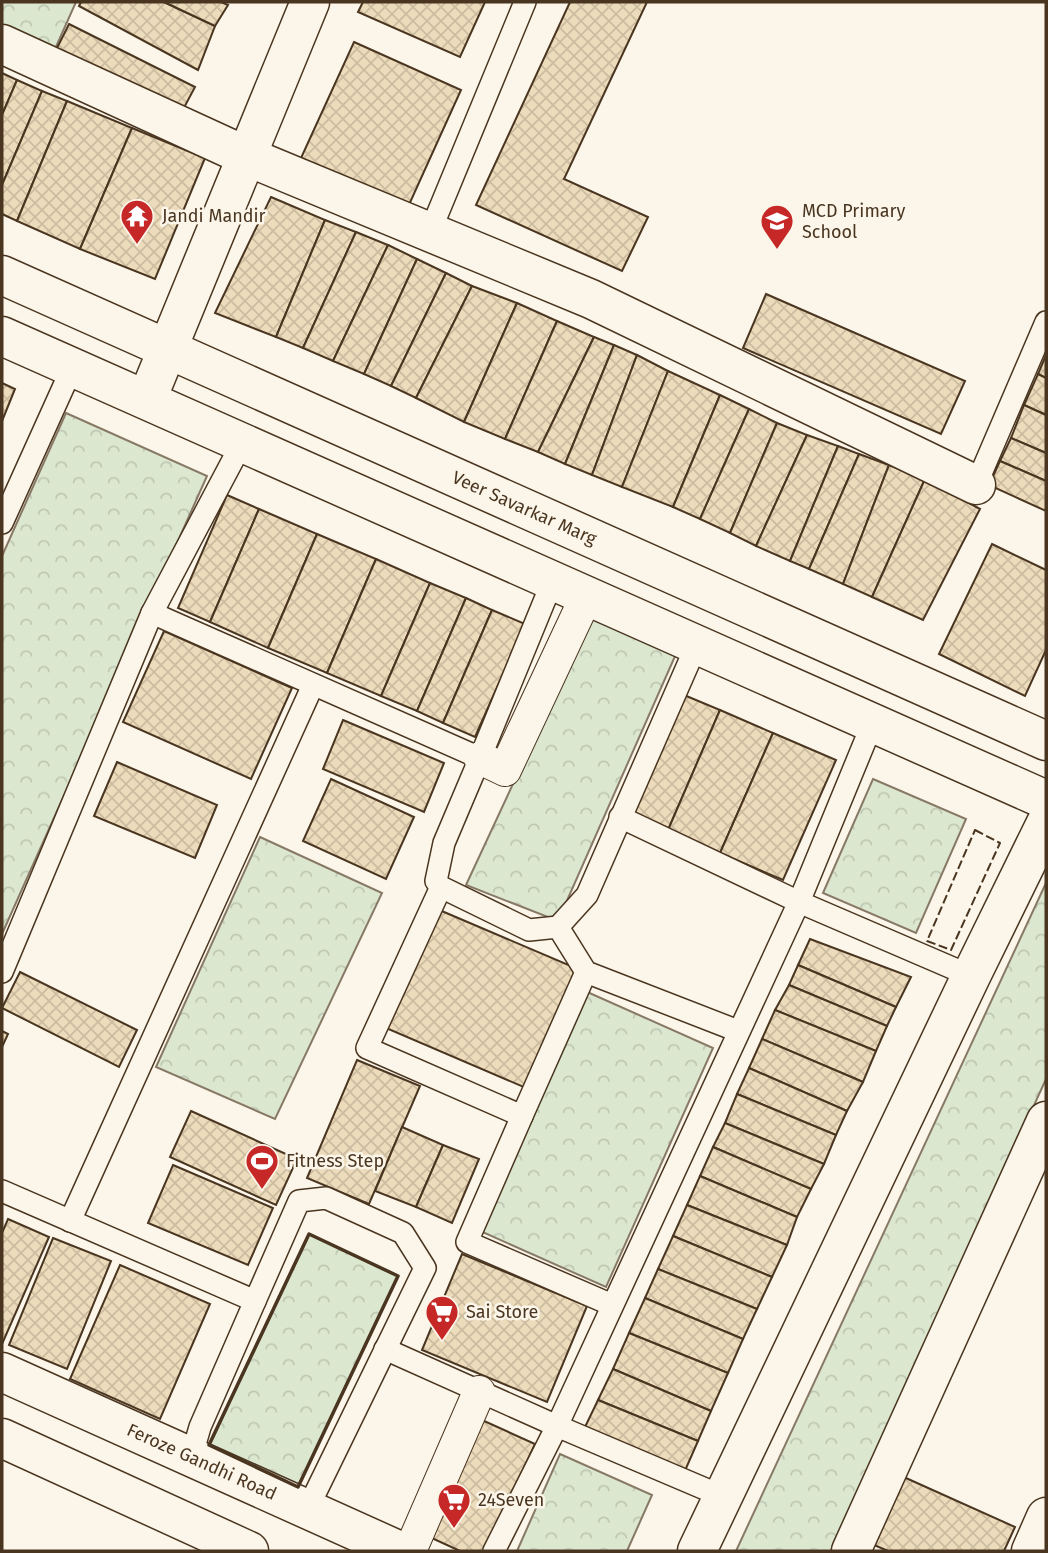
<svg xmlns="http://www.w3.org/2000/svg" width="1048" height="1553" viewBox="0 0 1048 1553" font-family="'Fira Sans',sans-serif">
  <defs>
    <pattern id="park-crowns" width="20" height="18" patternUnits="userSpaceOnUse" patternTransform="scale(1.75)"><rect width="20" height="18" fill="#dce7d0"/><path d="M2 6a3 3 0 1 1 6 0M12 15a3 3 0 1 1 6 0" fill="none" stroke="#bec7b2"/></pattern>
    <pattern id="building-cross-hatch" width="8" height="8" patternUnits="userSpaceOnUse" patternTransform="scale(1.75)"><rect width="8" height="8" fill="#ecdcbc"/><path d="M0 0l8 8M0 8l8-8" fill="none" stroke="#ccbda1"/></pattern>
  </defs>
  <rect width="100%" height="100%" fill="#fbf6e9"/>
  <g fill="url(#park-crowns)" stroke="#887966" stroke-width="2">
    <path d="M 2,2 L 76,2 L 51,58 L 2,35 Z"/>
    <path d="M 66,413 L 207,476 L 2,934 L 2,556 Z"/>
    <path d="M 591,616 L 676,654 L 558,921 L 466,885 Z"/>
    <path d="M 873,779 L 966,819 L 916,933 L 823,893 Z"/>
    <path d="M 260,837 L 382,893 L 275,1119 L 156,1067 Z"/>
    <path d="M 1046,883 L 1046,1079 L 831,1551 L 736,1551 Z"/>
    <path d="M 585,991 L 713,1048 L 606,1287 L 478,1230 Z"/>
    <path d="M 309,1234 L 398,1276 L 298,1487 L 209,1445 Z"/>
    <path d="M 560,1454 L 652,1495 L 627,1551 L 517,1551 Z"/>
  </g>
  <g fill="url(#building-cross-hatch)" stroke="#4a3520" stroke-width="2">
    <path d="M 81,2 L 164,2 L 215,26 L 198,70 L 79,6 Z"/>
    <path d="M 164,2 L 221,2 L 228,5 L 215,26 Z"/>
    <path d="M 363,2 L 485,2 L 460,57 L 358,12 Z"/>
    <path d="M 570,2 L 647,2 L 564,179 L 648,217 L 622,271 L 476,205 Z"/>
    <path d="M 69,24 L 195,87 L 178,119 L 53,56 Z"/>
    <path d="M 354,42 L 461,90 L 408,207 L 301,158 Z"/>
    <path d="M 2,73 L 17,80 L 2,115 Z"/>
    <path d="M 17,80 L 42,91 L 2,185 L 2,115 Z"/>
    <path d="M 42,91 L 67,101 L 17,221 L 2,214 L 2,185 Z"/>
    <path d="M 67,101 L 132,128 L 80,249 L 17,221 Z"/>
    <path d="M 132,128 L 205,158 L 155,279 L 80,249 Z"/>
    <path d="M 271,197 L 325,220 L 276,337 L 215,313 Z"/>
    <path d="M 325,220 L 356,232 L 303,348 L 276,337 Z"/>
    <path d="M 356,232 L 388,245 L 333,361 L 303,348 Z"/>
    <path d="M 388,245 L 417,259 L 364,374 L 333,361 Z"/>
    <path d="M 417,259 L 446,273 L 391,386 L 364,374 Z"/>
    <path d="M 446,273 L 472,286 L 416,398 L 391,386 Z"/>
    <path d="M 472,286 L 517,303 L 464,422 L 416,398 Z"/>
    <path d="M 766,294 L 965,381 L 941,434 L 743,348 Z"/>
    <path d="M 517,303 L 557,321 L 505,439 L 464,422 Z"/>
    <path d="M 557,321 L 594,337 L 538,452 L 505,439 Z"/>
    <path d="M 594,337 L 614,345 L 565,464 L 538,452 Z"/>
    <path d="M 614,345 L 637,355 L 592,475 L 565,464 Z"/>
    <path d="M 637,355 L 668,371 L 622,487 L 592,475 Z"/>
    <path d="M 1046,355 L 1046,378 L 1038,374 Z"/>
    <path d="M 668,371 L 720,395 L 673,507 L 622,487 Z"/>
    <path d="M 1038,374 L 1046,378 L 1046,415 L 1024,405 Z"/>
    <path d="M 2,383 L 15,389 L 2,421 Z"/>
    <path d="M 720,395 L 749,409 L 700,519 L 673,507 Z"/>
    <path d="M 1024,405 L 1046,415 L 1046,453 L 1011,438 Z"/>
    <path d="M 749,409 L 777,423 L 730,533 L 700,519 Z"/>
    <path d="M 777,423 L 807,435 L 756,546 L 730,533 Z"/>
    <path d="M 807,435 L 838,446 L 790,561 L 756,546 Z"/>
    <path d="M 1011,438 L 1046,453 L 1046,481 L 1000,461 Z"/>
    <path d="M 838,446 L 859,454 L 809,569 L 790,561 Z"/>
    <path d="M 859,454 L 889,465 L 843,584 L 809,569 Z"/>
    <path d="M 1000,461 L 1046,481 L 1046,511 L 989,485 Z"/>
    <path d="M 889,465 L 925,479 L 872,597 L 843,584 Z"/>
    <path d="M 925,479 L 980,509 L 923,620 L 872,597 Z"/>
    <path d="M 227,495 L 259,509 L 210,622 L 178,608 Z"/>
    <path d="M 259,509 L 317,534 L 268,648 L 210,622 Z"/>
    <path d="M 317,534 L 376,559 L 327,673 L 268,648 Z"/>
    <path d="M 992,544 L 1046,570 L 1046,650 L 1025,696 L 939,654 Z"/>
    <path d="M 376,559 L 430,583 L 381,696 L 327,673 Z"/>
    <path d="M 430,583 L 466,598 L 417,711 L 381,696 Z"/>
    <path d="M 466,598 L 492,610 L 443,723 L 417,711 Z"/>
    <path d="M 492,610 L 525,624 L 475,737 L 443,723 Z"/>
    <path d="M 164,631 L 292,688 L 251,779 L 123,722 Z"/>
    <path d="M 684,695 L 720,710 L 668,830 L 632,815 Z"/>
    <path d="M 720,710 L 773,733 L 720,853 L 668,830 Z"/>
    <path d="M 343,720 L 444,763 L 424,812 L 323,769 Z"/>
    <path d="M 773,733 L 836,760 L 783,880 L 720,853 Z"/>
    <path d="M 117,762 L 217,805 L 195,858 L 94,816 Z"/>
    <path d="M 331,779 L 414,817 L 386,879 L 303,841 Z"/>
    <path d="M 437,909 L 585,972 L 533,1091 L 386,1028 Z"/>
    <path d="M 810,939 L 911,977 L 896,1007 L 798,965 Z"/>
    <path d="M 798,965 L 896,1007 L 887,1026 L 789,985 Z"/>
    <path d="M 20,972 L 137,1030 L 119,1067 L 2,1008 Z"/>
    <path d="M 789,985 L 887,1026 L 876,1051 L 775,1010 Z"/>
    <path d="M 775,1010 L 876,1051 L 863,1082 L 762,1039 Z"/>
    <path d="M 2,1031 L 8,1034 L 2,1047 Z"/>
    <path d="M 762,1039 L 863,1082 L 847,1111 L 749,1068 Z"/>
    <path d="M 357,1060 L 420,1086 L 369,1204 L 307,1178 Z"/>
    <path d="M 749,1068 L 847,1111 L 836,1135 L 737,1094 Z"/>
    <path d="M 737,1094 L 836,1135 L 824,1164 L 725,1123 Z"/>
    <path d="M 191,1111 L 297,1159 L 276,1205 L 170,1157 Z"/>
    <path d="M 725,1123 L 824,1164 L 811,1189 L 713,1147 Z"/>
    <path d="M 402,1127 L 443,1145 L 416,1207 L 375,1191 Z"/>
    <path d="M 443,1145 L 479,1159 L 452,1223 L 416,1207 Z"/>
    <path d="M 713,1147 L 811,1189 L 797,1217 L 700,1176 Z"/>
    <path d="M 173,1165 L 273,1208 L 248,1265 L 148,1223 Z"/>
    <path d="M 700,1176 L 797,1217 L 787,1245 L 687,1205 Z"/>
    <path d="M 687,1205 L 787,1245 L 772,1277 L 673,1236 Z"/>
    <path d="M 8,1219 L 49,1237 L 2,1344 L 2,1233 Z"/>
    <path d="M 673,1236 L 772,1277 L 757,1309 L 658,1269 Z"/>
    <path d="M 53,1238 L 111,1261 L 67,1369 L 9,1345 Z"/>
    <path d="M 462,1254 L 587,1306 L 547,1402 L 422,1350 Z"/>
    <path d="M 120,1265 L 210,1304 L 160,1419 L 70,1379 Z"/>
    <path d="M 658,1269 L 757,1309 L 743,1339 L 645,1298 Z"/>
    <path d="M 645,1298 L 743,1339 L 728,1373 L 629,1333 Z"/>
    <path d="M 629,1333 L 728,1373 L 711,1411 L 613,1369 Z"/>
    <path d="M 613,1369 L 711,1411 L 698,1441 L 598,1400 Z"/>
    <path d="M 598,1400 L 698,1441 L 684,1473 L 585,1427 Z"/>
    <path d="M 473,1416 L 535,1444 L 485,1551 L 460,1551 L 425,1535 Z"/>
    <path d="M 897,1474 L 1015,1527 L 1004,1551 L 888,1551 L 867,1542 Z"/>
  </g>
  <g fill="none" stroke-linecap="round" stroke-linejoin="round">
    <defs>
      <g id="service">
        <path d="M 430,232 L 525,2"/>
        <path d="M 976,485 L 1046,322"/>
        <path d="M 2,523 L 72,368"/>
        <path d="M 152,613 L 480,758 L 553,580"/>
        <path d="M 873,722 L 799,902 L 971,976"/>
        <path d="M 480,758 L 444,843 L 436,881 L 441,887 L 529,930 L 558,927 L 587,895 L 697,644"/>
        <path d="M 441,887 L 367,1048 L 522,1116 L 586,972"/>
        <path d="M 558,927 L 586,972 L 738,1031"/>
        <path d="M 2,972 L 152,613 L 242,443"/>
        <path d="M 522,1116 L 467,1242 L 612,1305"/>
        <path d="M 2,1191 L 255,1301 L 299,1201 L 326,1198 L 403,1233 L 425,1268 L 307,1510"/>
        <path d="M 70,1221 L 313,685"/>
        <path d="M 385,1349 L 557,1426 L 799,902 L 620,817"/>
        <path d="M 191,1458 L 200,1427 L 255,1301"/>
        <path d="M 494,1551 L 557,1426 L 724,1497"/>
      </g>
      <g id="pedestrian">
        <path d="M 480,758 L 505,770 L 587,595"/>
        <path d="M 410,1551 L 479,1392"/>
      </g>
      <g id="minor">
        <path d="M 2,44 L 246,156 L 591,299 L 976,485"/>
        <path d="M 147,399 L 310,2"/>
        <path d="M 697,1551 L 971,976 L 1046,823"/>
        <path d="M 851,1551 L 1046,1121"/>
        <path d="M 1031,1551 L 1046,1517"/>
      </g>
      <g id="tertiary">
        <path id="s1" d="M 2,275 L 1046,741"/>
        <path d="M 2,336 L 1046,800"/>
        <path id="s2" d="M 2,1372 L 400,1551"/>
        <path d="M 2,1438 L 249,1551"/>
      </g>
    </defs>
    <use href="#service" stroke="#4a3520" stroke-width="24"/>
    <use href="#pedestrian" stroke="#4a3520" stroke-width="34"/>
    <use href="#minor" stroke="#4a3520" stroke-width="41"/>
    <use href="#tertiary" stroke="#4a3520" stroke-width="41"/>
    <use href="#service" stroke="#fbf6e9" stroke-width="21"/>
    <use href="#pedestrian" stroke="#fbf6e9" stroke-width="32"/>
    <use href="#minor" stroke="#fbf6e9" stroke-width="38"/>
    <use href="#tertiary" stroke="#fbf6e9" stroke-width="38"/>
    <path stroke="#4a3520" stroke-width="2" stroke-dasharray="9 3.5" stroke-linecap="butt" d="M 975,830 L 1000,843 L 951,950 L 927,941 Z"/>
    <path stroke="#4a3520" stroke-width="3.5" d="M 309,1234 L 398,1276 L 298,1487 L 209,1445 Z"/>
  </g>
  <defs>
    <symbol id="temple-pin" viewBox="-11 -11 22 30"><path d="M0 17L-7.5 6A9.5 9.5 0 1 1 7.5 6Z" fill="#c62828" stroke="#fbf6e9"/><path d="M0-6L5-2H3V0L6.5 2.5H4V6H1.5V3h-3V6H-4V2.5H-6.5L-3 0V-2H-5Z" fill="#fff"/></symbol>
    <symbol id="school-pin" viewBox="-11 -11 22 30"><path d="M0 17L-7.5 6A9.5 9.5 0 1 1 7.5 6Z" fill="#c62828" stroke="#fbf6e9"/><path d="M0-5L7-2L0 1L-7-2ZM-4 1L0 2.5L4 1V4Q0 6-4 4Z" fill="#fff"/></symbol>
    <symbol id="stadium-pin" viewBox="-11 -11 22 30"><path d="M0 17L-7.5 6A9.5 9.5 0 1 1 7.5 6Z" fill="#c62828" stroke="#fbf6e9"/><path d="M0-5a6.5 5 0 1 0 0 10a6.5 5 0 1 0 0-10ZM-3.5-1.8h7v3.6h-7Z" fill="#fff"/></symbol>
    <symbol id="supermarket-pin" viewBox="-11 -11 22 30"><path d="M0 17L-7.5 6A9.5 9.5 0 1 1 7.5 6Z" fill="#c62828" stroke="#fbf6e9"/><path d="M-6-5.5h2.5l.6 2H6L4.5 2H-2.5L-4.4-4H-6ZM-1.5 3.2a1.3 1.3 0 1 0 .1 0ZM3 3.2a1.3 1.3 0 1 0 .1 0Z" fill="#fff"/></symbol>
  </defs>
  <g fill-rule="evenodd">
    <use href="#temple-pin" x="118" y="197" width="38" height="52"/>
    <use href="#school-pin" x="758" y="202" width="38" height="52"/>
    <use href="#stadium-pin" x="243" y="1142" width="38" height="52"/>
    <use href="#supermarket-pin" x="423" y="1293" width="38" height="52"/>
    <use href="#supermarket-pin" x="435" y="1481" width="38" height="52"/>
  </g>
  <g text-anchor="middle" stroke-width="5" stroke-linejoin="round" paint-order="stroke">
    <g font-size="18" fill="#4a3520" stroke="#fbf6e9" text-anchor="start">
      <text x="802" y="217">MCD Primary<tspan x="802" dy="21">School</tspan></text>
      <text x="162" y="222">Jandi Mandir</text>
      <text x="286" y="1167">Fitness Step</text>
      <text x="466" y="1318">Sai Store</text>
      <text x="478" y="1506">24Seven</text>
    </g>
    <g font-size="18" fill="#4a3520" stroke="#fbf6e9">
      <text dy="6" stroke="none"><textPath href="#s1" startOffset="572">Veer Savarkar Marg</textPath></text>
      <text dy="6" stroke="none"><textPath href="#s2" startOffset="219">Feroze Gandhi Road</textPath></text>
    </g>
  </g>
  <rect width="1048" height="1553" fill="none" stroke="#4a3520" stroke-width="7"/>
</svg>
